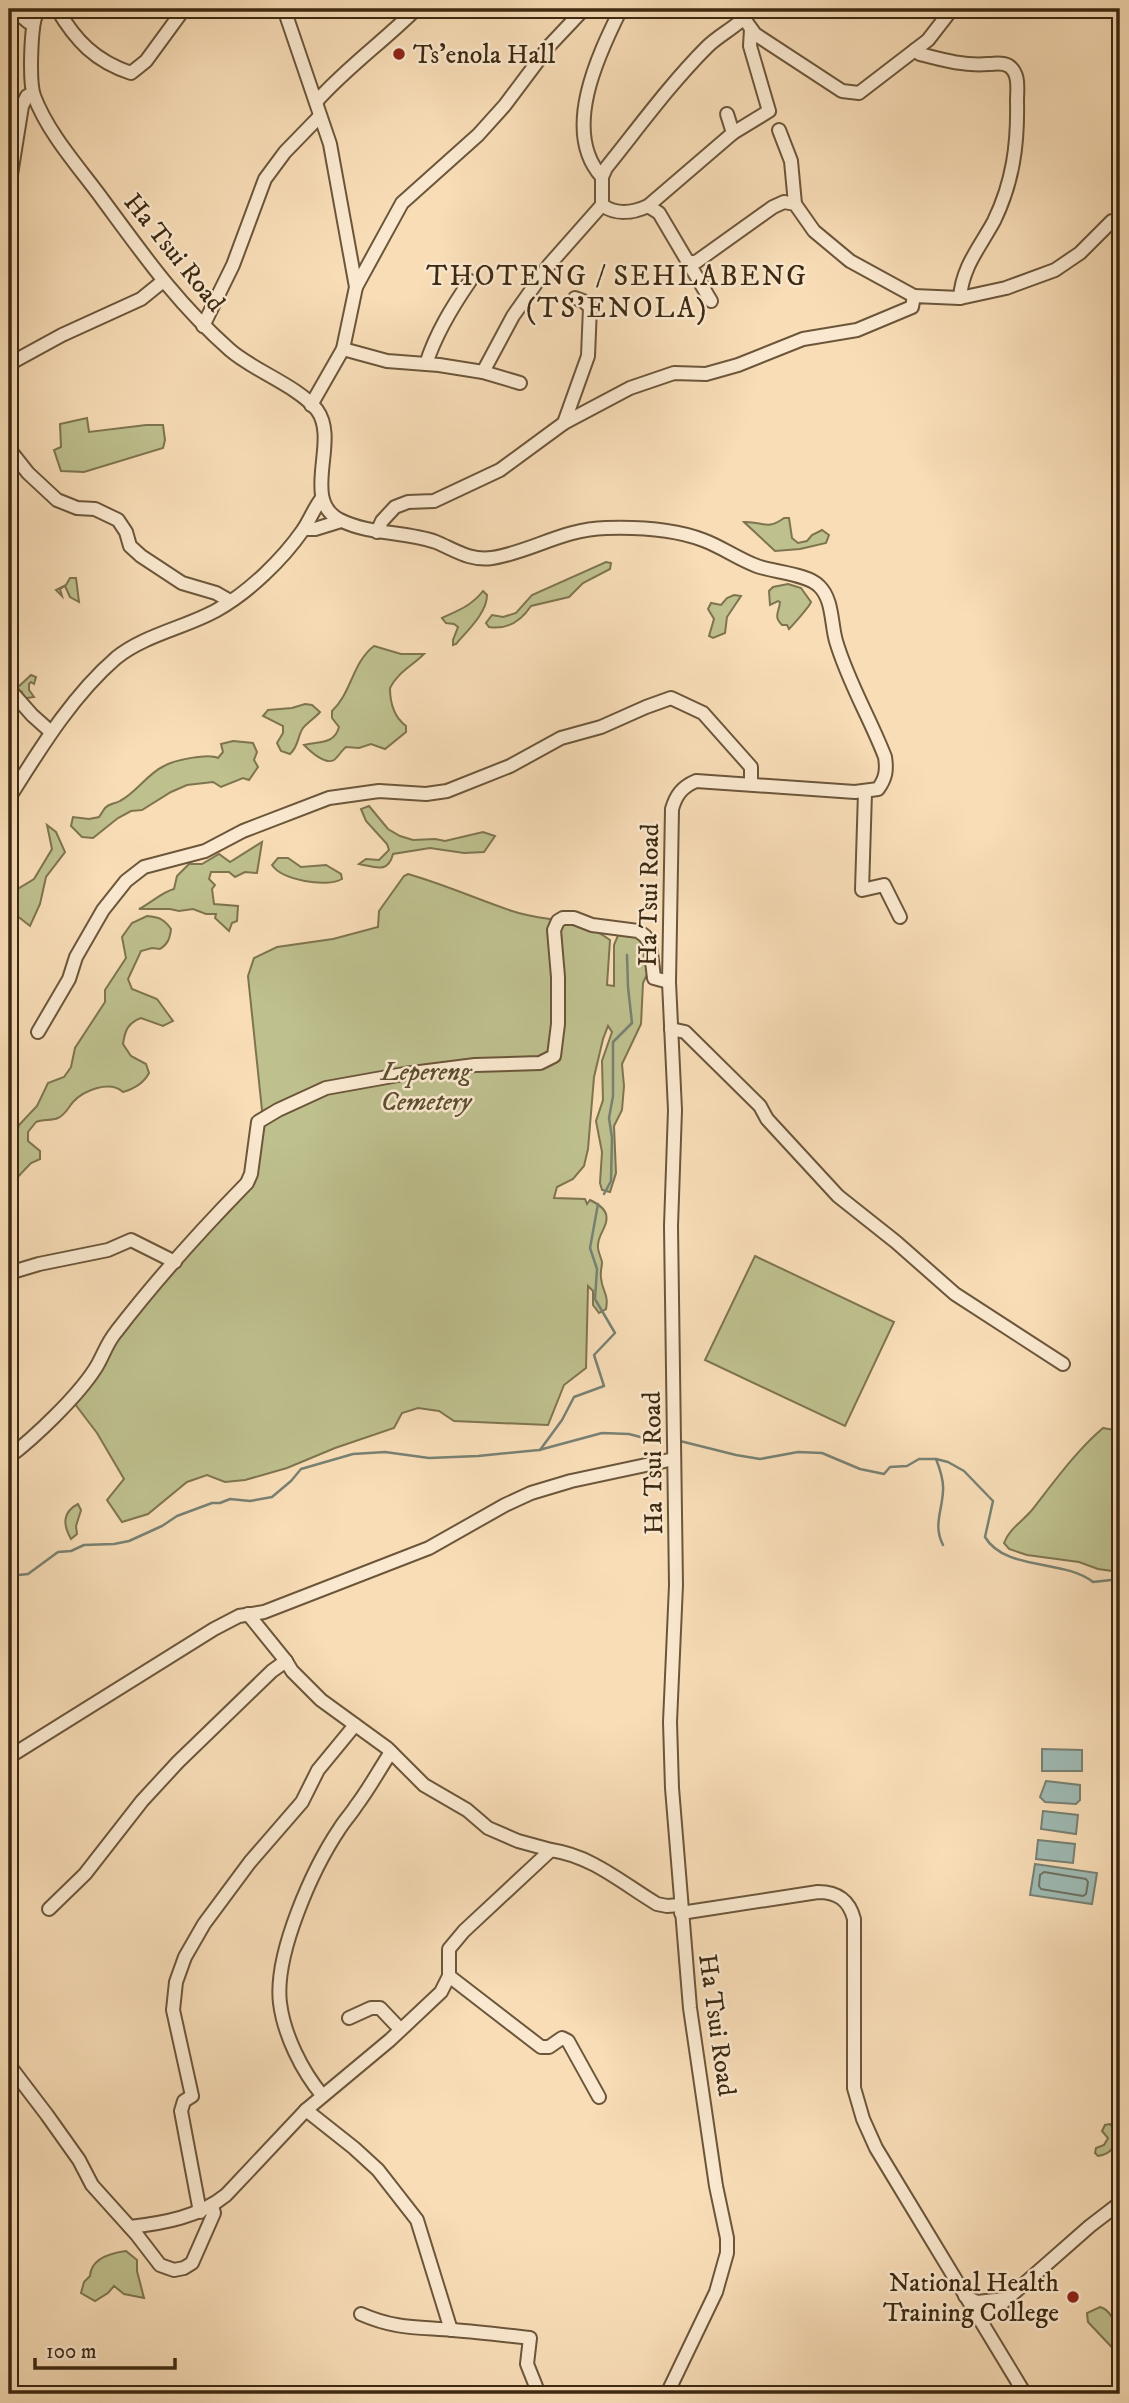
<svg xmlns="http://www.w3.org/2000/svg" width="1129" height="2403" viewBox="0 0 1129 2403" font-family="'IM FELL DW Pica',serif">
  <rect width="100%" height="100%" fill="#f8ddb7"/>
  <filter id="stains"><feTurbulence type="fractalNoise" baseFrequency=".00286" numOctaves="4"/><feColorMatrix values="0 0 0 0 .2 0 0 0 0 .09 0 0 0 0 .02 0 0 0 .5 -.17"/></filter>
  <radialGradient id="worn" r=".72"><stop offset=".6" stop-color="#630" stop-opacity="0"/><stop offset="1" stop-color="#630" stop-opacity=".3"/></radialGradient>
  <g fill="#bec08e" stroke="#7e7450" stroke-width="2">
    <path d="M 87,418 L 89,432 L 146,425 L 163,425 L 165,440 L 163,448 L 84,472 L 61,471 L 54,450 L 61,447 L 60,424 Z"/>
    <path d="M 784,518 L 789,518 L 792,538 L 798,543 L 807,541 L 812,535 L 822,530 L 829,535 L 826,543 L 800,549 L 775,551 L 744,522 C 762,521 767,531 784,518 Z"/>
    <path d="M 606,562 L 611,563 L 610,569 L 583,583 L 569,597 L 531,606 C 521,621 508,630 489,627 L 486,623 L 492,615 L 503,617 L 516,613 L 532,595 Z"/>
    <path d="M 70,578 L 76,578 L 79,602 L 70,597 L 65,586 L 60,589 L 62,596 L 56,590 L 66,585 Z"/>
    <path d="M 788,584 L 801,588 L 811,602 C 810,606 792,626 789,629 L 787,625 L 782,625 C 773,616 779,613 780,602 L 778,601 L 770,605 L 769,591 L 773,587 Z"/>
    <path d="M 483,591 L 487,595 C 487,613 467,631 456,644 L 453,645 L 453,640 L 458,627 L 454,624 L 446,623 L 442,618 C 459,610 471,606 483,591 Z"/>
    <path d="M 734,595 L 741,596 L 727,617 L 725,633 L 713,638 L 709,636 L 714,619 L 708,609 L 711,603 L 721,605 L 727,598 Z"/>
    <path d="M 374,646 L 401,654 L 424,654 C 412,666 398,672 390,688 C 390,703 394,717 406,726 L 406,732 L 385,749 L 371,744 L 359,748 L 346,747 C 342,750 338,757 334,760 C 325,765 310,751 304,745 C 319,741 334,745 339,727 L 332,718 L 332,711 C 352,692 352,663 374,646 Z"/>
    <path d="M 31,675 L 36,677 L 34,684 L 31,682 L 29,684 L 29,690 L 34,697 L 27,698 L 25,702 L 20,696 L 22,692 L 16,689 Z"/>
    <path d="M 305,704 L 312,705 L 320,712 C 315,718 308,722 303,728 C 297,737 299,746 290,754 L 281,751 L 277,743 L 283,733 L 283,726 L 263,716 L 268,710 L 292,708 Z"/>
    <path d="M 233,741 L 253,743 L 257,752 L 254,760 L 258,767 L 249,780 L 243,778 L 221,787 L 213,782 L 187,785 L 171,792 L 142,810 L 131,811 L 118,818 L 93,838 L 82,837 L 71,826 L 73,817 L 89,819 L 99,817 C 101,814 103,811 105,808 C 110,803 115,804 120,801 C 137,792 147,774 164,766 C 174,760 209,753 218,758 L 223,752 L 221,744 Z"/>
    <path d="M 369,806 L 388,829 L 400,836 L 413,840 L 435,839 L 445,841 L 483,832 L 495,836 L 484,852 L 464,853 L 430,848 L 393,854 C 388,874 375,867 359,864 L 366,859 L 379,860 L 389,850 L 387,844 L 366,821 L 361,809 Z"/>
    <path d="M 47,825 L 56,832 L 65,852 L 46,877 L 40,904 L 30,926 L 16,915 L 10,900 L 16,890 L 34,879 L 52,849 Z"/>
    <path d="M 262,842 L 257,873 L 245,872 L 235,877 L 229,872 L 211,872 L 209,879 L 215,885 L 212,889 L 214,904 L 238,906 L 237,921 L 232,923 L 229,931 L 215,918 L 216,914 L 206,914 L 193,909 L 179,911 L 170,909 L 139,909 C 151,903 162,892 174,889 L 177,876 L 189,864 L 202,864 L 219,854 L 230,862 Z"/>
    <path d="M 278,858 L 288,858 L 301,867 L 326,865 L 341,874 L 342,879 C 326,888 282,880 272,865 Z"/>
    <path d="M 408,874 C 443,884 477,899 512,911 C 547,923 578,916 610,940 L 607,985 L 614,986 L 614,945 L 619,933 L 634,934 L 648,950 L 649,970 L 643,983 L 641,1024 L 622,1064 L 624,1086 L 622,1110 L 614,1126 L 616,1173 L 610,1192 L 602,1190 L 600,1183 L 602,1152 L 596,1121 L 603,1100 L 602,1061 L 612,1032 L 608,1026 L 603,1039 L 594,1077 L 588,1149 L 584,1166 L 573,1179 L 557,1187 L 554,1198 L 585,1199 L 587,1204 L 590,1200 C 596,1203 604,1207 606,1214 C 609,1226 598,1234 598,1245 C 597,1250 601,1257 602,1262 C 602,1267 600,1272 601,1278 C 602,1291 609,1294 606,1309 L 599,1313 L 593,1305 L 593,1291 L 588,1286 L 586,1368 L 564,1385 L 548,1425 L 454,1421 L 439,1411 L 418,1408 L 402,1413 L 394,1428 L 335,1448 L 287,1468 L 245,1480 L 225,1482 L 207,1475 L 187,1482 L 148,1514 L 122,1522 L 107,1500 L 124,1479 L 97,1433 L 75,1404 L 106,1364 L 107,1353 L 175,1268 L 237,1203 L 256,1177 L 263,1120 L 248,976 L 254,958 L 277,947 L 333,939 L 378,927 L 379,911 L 404,876 Z"/>
    <path d="M 147,916 C 159,917 164,919 171,929 C 170,938 168,944 160,949 L 152,948 L 141,951 L 128,979 L 132,989 L 157,999 L 173,1021 L 163,1026 L 141,1018 C 128,1023 125,1030 123,1044 L 131,1056 L 146,1064 L 149,1073 C 144,1083 133,1089 123,1092 C 110,1080 84,1090 73,1102 C 68,1108 65,1115 58,1118 C 51,1121 43,1119 36,1122 L 28,1132 L 28,1141 L 40,1151 L 40,1159 L 31,1163 L 14,1181 L 9,1180 L 9,1152 L 12,1150 L 19,1125 L 37,1106 L 48,1083 L 64,1077 L 71,1067 L 75,1048 L 105,1002 L 105,990 L 126,958 L 122,937 L 132,923 Z"/>
    <path d="M 755,1256 L 894,1322 L 845,1426 L 705,1360 Z"/>
    <path d="M 1103,1428 L 1120,1431 L 1120,1572 L 1098,1569 L 1079,1562 L 1027,1555 L 1009,1549 L 1004,1543 C 1009,1529 1023,1521 1032,1510 C 1054,1482 1076,1451 1103,1428 Z"/>
    <path d="M 78,1504 L 81,1510 L 76,1526 L 77,1534 L 71,1539 C 63,1525 62,1512 78,1504 Z"/>
    <path d="M 1110,2124 L 1117,2132 C 1117,2145 1112,2154 1098,2156 L 1095,2153 L 1096,2148 L 1104,2145 L 1108,2138 L 1102,2131 L 1105,2125 Z"/>
    <path d="M 126,2251 L 137,2260 L 137,2271 L 144,2298 L 124,2294 L 114,2286 L 108,2293 L 95,2301 L 81,2293 L 84,2282 L 90,2276 C 91,2258 111,2253 126,2251 Z"/>
    <path d="M 1100,2307 C 1116,2311 1120,2341 1120,2356 L 1088,2322 L 1087,2313 Z"/>
  </g>
  <g fill="#9fbbb5" stroke="#788173" stroke-width="2">
    <path d="M 1042,1749 L 1082,1750 L 1082,1771 L 1042,1771 Z"/>
    <path d="M 1046,1781 L 1080,1785 L 1080,1800 L 1076,1804 L 1045,1802 L 1040,1797 Z"/>
    <path d="M 1043,1811 L 1078,1815 L 1076,1834 L 1041,1829 Z"/>
    <path d="M 1038,1840 L 1075,1844 L 1073,1863 L 1036,1859 Z"/>
    <path d="M 1035,1864 L 1097,1873 L 1092,1904 L 1030,1895 Z"/>
  </g>
  <g fill="none" stroke-linecap="round" stroke-linejoin="round">
    <path stroke="#6e7263" stroke-width="2" d="M 1044,1872 L 1086,1879 L 1088,1882 L 1086,1894 L 1083,1896 L 1041,1889 L 1039,1886 L 1040,1875 Z"/>
    <g stroke="#788173" stroke-width="2.5">
      <path d="M 604,1194 L 611,1181 L 612,1138 L 609,1118 L 613,1096 L 613,1042 L 632,1023 L 628,987 L 627,955"/>
      <path d="M 680,1441 L 736,1455 L 760,1459 L 798,1452 L 822,1453 L 860,1469 L 884,1474 L 890,1467 L 907,1466 L 919,1459 L 936,1459 L 948,1462 L 964,1471 L 993,1501 L 985,1537 C 1005,1571 1064,1559 1093,1582 L 1120,1579"/>
      <path d="M 540,1450 L 562,1420 L 574,1397 L 604,1386 L 594,1355 L 615,1333 L 595,1299 L 597,1269 L 590,1248 L 598,1204"/>
      <path d="M 936,1459 C 940,1469 944,1480 943,1491 C 942,1512 933,1525 943,1545"/>
      <path d="M 9,1576 L 28,1574 L 58,1552 L 71,1551 L 84,1545 L 114,1544 L 129,1541 L 162,1526 L 177,1516 L 212,1503 L 220,1503 L 230,1499 L 250,1501 L 272,1497 L 291,1481 L 301,1469 L 353,1454 L 385,1452 L 429,1458 L 478,1456 L 539,1450 L 602,1433 L 629,1434 L 648,1439 L 662,1440"/>
    </g>
    <defs>
      <g id="minor">
        <path d="M 24,9 L 21,16 L 28,22 L 35,17 L 33,9"/>
        <path d="M 57,9 C 76,41 95,61 131,73 L 146,61 L 184,9"/>
        <path d="M 284,9 L 330,144 L 356,287 L 343,349 L 311,405"/>
        <path d="M 737,9 L 755,34 L 842,91 L 859,93 L 928,40 L 952,9"/>
        <path d="M 35,17 C 31,33 29,82 34,96 C 49,135 79,167 103,200 C 145,257 177,303 230,350 C 254,371 298,386 317,410 C 340,441 300,500 340,520 C 370,535 405,531 436,542 C 455,550 470,561 492,558 C 531,552 563,529 606,528 C 637,527 674,529 703,540 C 722,547 738,559 757,566 C 773,572 808,574 819,586 C 833,599 831,624 836,641 C 848,682 870,718 885,757 C 887,770 886,778 878,789 L 855,792 L 696,781 C 682,787 676,795 672,809 L 669,982 L 675,1110 L 671,1226 L 676,1585 L 670,1722 L 672,1788 L 690,2008 L 716,2186 L 727,2238 L 727,2253 L 716,2292 L 667,2394"/>
        <path d="M 9,22 L 9,23"/>
        <path d="M 915,50 L 920,54 C 943,60 964,66 988,64 C 996,64 1002,62 1009,66 C 1020,74 1017,89 1017,101 C 1018,144 1013,182 994,221 C 980,247 962,267 960,298"/>
        <path d="M 316,102 C 346,68 384,41 416,9"/>
        <path d="M 727,114 L 733,133"/>
        <path d="M 779,130 L 791,161 L 795,204"/>
        <path d="M 602,177 L 606,168 C 639,127 670,84 707,47 C 721,33 740,26 751,9"/>
        <path d="M 9,187 L 22,106 L 27,96 L 33,94"/>
        <path d="M 602,205 C 616,215 633,213 648,206 L 733,133 L 769,111 L 750,46 L 751,29"/>
        <path d="M 648,206 L 659,213 L 711,301"/>
        <path d="M 690,262 L 696,262 L 773,207 L 784,202 L 795,204 L 814,231 L 850,261 L 914,296"/>
        <path d="M 356,287 L 402,203 L 478,135 L 505,105 L 550,45 L 584,9"/>
        <path d="M 203,326 L 233,265 L 265,179 L 285,152 L 320,116"/>
        <path d="M 343,349 L 387,361 L 439,365 L 483,372 L 513,316 L 549,265 L 602,205 L 602,177 C 561,132 598,55 621,9"/>
        <path d="M 9,364 L 62,335 L 141,299 L 162,282"/>
        <path d="M 426,364 C 436,333 452,307 470,281"/>
        <path d="M 483,372 L 520,383"/>
        <path d="M 564,423 L 588,356 L 590,307 L 583,301 L 575,298"/>
        <path d="M 9,449 L 28,473 L 57,500 L 77,508 L 95,509 L 118,520 L 126,532 L 130,546 L 141,556 L 182,583 L 216,593 L 230,601"/>
        <path d="M 304,529 L 315,529 L 341,521"/>
        <path d="M 377,532 L 382,521 L 395,507 L 408,502 L 434,501 L 500,470 L 564,423 L 630,388 L 674,373 L 706,374 L 738,365 L 803,339 L 857,330 L 912,307 L 914,296 L 960,298 L 1006,288 L 1055,270 L 1080,253 L 1112,221 L 1120,221"/>
        <path d="M 9,691 L 10,690 L 32,715 L 51,732"/>
        <path d="M 865,792 L 862,890 L 884,885 L 900,917"/>
        <path d="M 9,798 C 40,749 72,696 116,658 C 144,635 187,627 217,610 C 249,592 282,560 303,530 C 310,520 314,508 322,498"/>
        <path d="M 671,1029 L 685,1032 L 760,1106 L 767,1119 L 838,1196 L 896,1242 L 955,1294 L 1063,1364"/>
        <path d="M 38,1032 L 69,979 L 76,957 L 103,910 L 126,881 L 144,867 L 205,851 L 243,831 L 329,798 L 379,791 L 426,794 L 447,791 L 510,766 L 561,738 L 601,727 L 646,707 L 671,698 L 703,713 L 751,767 L 751,783"/>
        <path d="M 9,1273 L 39,1264 L 108,1250 L 131,1240 L 175,1262"/>
        <path d="M 9,1457 C 35,1437 77,1397 95,1369 C 103,1357 106,1344 116,1332 C 156,1280 201,1230 247,1183 L 251,1174 L 258,1122 L 278,1110 L 326,1088 L 404,1074 L 475,1065 L 540,1063 L 554,1056 L 558,1024 L 558,977 L 554,930 L 558,921 L 563,918 L 574,918 L 592,925 L 638,931 L 645,936 L 650,944 L 654,978 L 669,982"/>
        <path d="M 248,1614 L 286,1661 L 292,1671 L 321,1700 L 387,1748 L 424,1785 L 467,1810 L 488,1828 L 518,1841 L 551,1850"/>
        <path d="M 9,1757 L 214,1629 L 239,1616 L 264,1612 L 429,1548 L 505,1505 L 531,1493 L 571,1481 L 674,1459"/>
        <path d="M 49,1909 L 85,1874 L 142,1801 L 178,1762 L 272,1671 L 286,1661"/>
        <path d="M 681,1913 L 818,1892 C 838,1892 849,1900 854,1919 L 854,2088 L 863,2119 L 876,2148 L 1025,2394"/>
        <path d="M 449,1976 L 541,2047 L 549,2047 L 562,2038 L 568,2041 L 599,2097"/>
        <path d="M 349,2018 L 371,2008 L 380,2008 L 400,2029"/>
        <path d="M 9,2065 L 47,2115 L 79,2160 L 92,2185 L 137,2235 L 160,2265 L 174,2270 L 184,2268 L 192,2263 L 214,2213 L 212,2206"/>
        <path d="M 322,2095 C 302,2071 284,2035 280,2003 C 274,1954 313,1868 340,1828 C 345,1820 351,1814 356,1806 C 369,1789 379,1770 391,1752"/>
        <path d="M 306,2110 L 354,2148 L 378,2170 L 417,2220 L 451,2330"/>
        <path d="M 200,2212 L 181,2111 L 184,2101 L 192,2096 L 173,2010 L 176,1982 L 185,1957 L 204,1924 L 250,1862 L 302,1802 L 318,1770 L 355,1725"/>
        <path d="M 130,2227 C 164,2223 199,2217 226,2195 L 306,2110 L 390,2040 L 441,1992 L 449,1976 L 449,1949 L 464,1931 L 551,1850 C 592,1856 622,1883 657,1904 L 667,1906 L 681,1905"/>
        <path d="M 965,2296 L 977,2302 L 1005,2299"/>
        <path d="M 361,2314 C 395,2329 417,2327 453,2330 C 479,2332 504,2335 530,2338 L 527,2364 L 539,2394"/>
        <path d="M 982,2321 L 1090,2226 L 1120,2203"/>
      </g>
    </defs>
    <use href="#minor" stroke="#6c563a" stroke-width="16"/>
    <use href="#minor" stroke="#fae9d0" stroke-width="12"/>
  </g>
  <g fill="#8f2418" stroke="#fae9d0" stroke-width="2.5">
    <circle cx="399" cy="54" r="7"/>
    <circle cx="1073" cy="2297" r="7"/>
  </g>
  <g text-anchor="middle" stroke-width="5" stroke-linejoin="round" paint-order="stroke">
    <g font-size="26" fill="#3d2911" stroke="#fae9d0" text-anchor="start">
      <text x="413" y="63">Ts'enola Hall</text>
      <text x="1059" y="2291" text-anchor="end">National Health<tspan x="1059" dy="30">Training College</tspan></text>
    </g>
    <g font-size="26" fill="#3d2911" stroke="#fae9d0">
      <text transform="translate(175 252) rotate(51)" y="9">Ha Tsui Road</text>
      <text transform="translate(648 895) rotate(-89)" y="9">Ha Tsui Road</text>
      <text transform="translate(652 1463) rotate(-91)" y="9">Ha Tsui Road</text>
      <text transform="translate(718 2025) rotate(82)" y="9">Ha Tsui Road</text>
    </g>
    <g font-size="26" font-style="italic" fill="#5d4f30" stroke="#fae9d0">
      <text x="426" y="1080">Lepereng<tspan x="426" dy="30">Cemetery</tspan></text>
    </g>
    <g font-size="28" letter-spacing="2" fill="#3d2911" stroke="#fae9d0">
      <text x="617" y="285">THOTENG / SEHLABENG<tspan x="617" dy="32">(TS'ENOLA)</tspan></text>
    </g>
  </g>
  <rect width="1129" height="2403" fill="none" stroke="#f8ddb7" stroke-width="35"/>
  <rect x="10" y="10" width="1108" height="2382" fill="none" stroke="#3d2911" stroke-width="3.5"/>
  <rect x="18" y="18" width="1094" height="2368" fill="none" stroke="#3d2911" stroke-width="2"/>
  <path d="M35 2358v10h140v-10" fill="none" stroke="#3d2911" stroke-width="3.5"/>
  <text x="46" y="2358" font-size="21" fill="#3d2911" stroke="#fae9d0" stroke-width="5" paint-order="stroke">100 m</text>
  <rect width="100%" height="100%" filter="url(#stains)"/>
  <rect width="100%" height="100%" fill="url(#worn)"/>
</svg>
